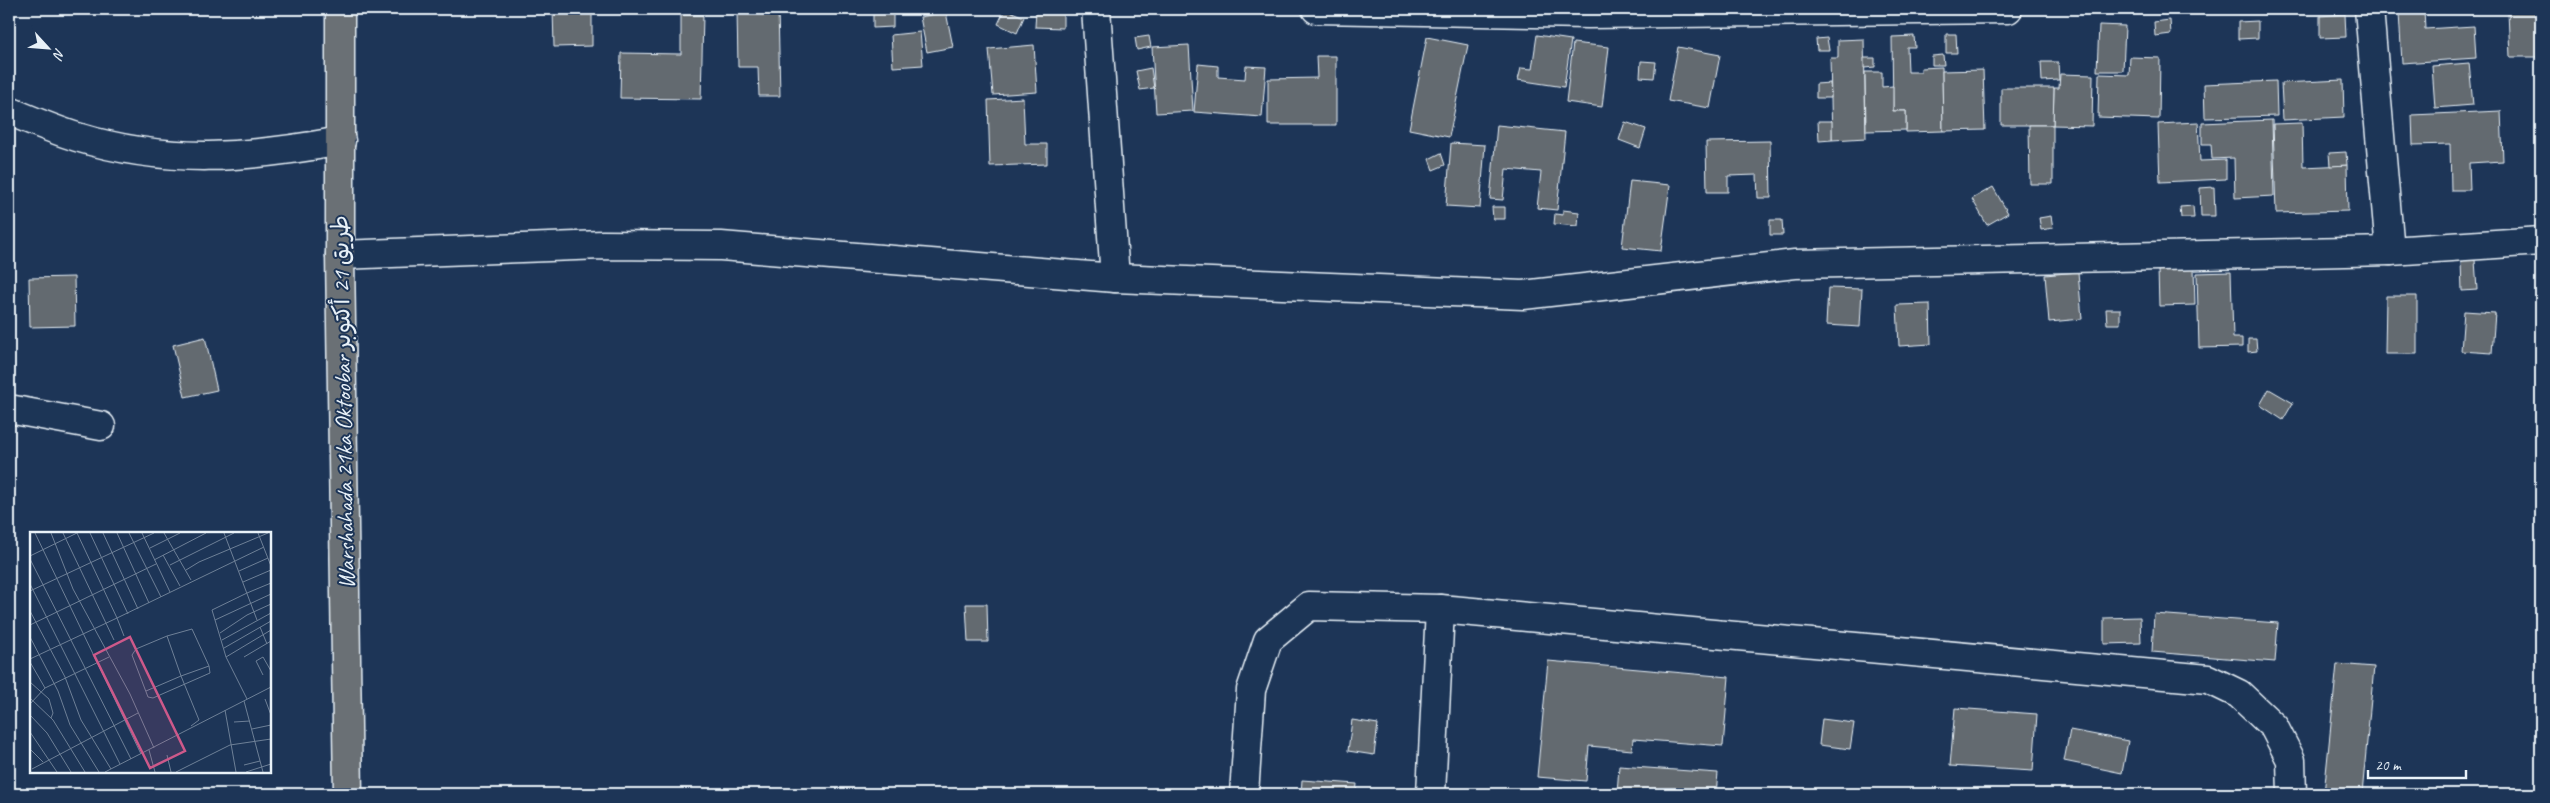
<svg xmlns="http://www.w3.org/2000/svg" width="2550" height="803" viewBox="0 0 2550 803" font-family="Caveat,'Playpen Sans Arabic',sans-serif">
  <rect width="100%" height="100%" fill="#1d3557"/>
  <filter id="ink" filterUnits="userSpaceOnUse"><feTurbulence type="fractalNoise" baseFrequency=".02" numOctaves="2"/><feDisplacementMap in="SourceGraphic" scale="10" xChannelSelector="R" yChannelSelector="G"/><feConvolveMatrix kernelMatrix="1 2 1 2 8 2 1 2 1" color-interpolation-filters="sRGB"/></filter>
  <g filter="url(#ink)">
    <g fill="#646b70" stroke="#e8f1f8">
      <path d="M 553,9 L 592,9 L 592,46 L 554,47 Z"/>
      <path d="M 737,9 L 778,9 L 780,96 L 759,96 L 758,67 L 738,67 Z"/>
      <path d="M 893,9 L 893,27 L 873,28 L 873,10 Z"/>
      <path d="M 1005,9 L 1024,17 L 1017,33 L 998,24 Z"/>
      <path d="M 1036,10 L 1063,12 L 1063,28 L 1035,27 Z"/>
      <path d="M 2424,11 L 2425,29 L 2474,26 L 2476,58 L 2402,63 L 2399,13 Z"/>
      <path d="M 2541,11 L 2541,57 L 2510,57 L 2508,12 Z"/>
      <path d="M 946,12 L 953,47 L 927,52 L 920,17 Z"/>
      <path d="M 2345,14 L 2346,37 L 2320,38 L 2320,16 Z"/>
      <path d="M 681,15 L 703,15 L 701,99 L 620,98 L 621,53 L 681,54 Z"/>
      <path d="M 2170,20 L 2171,34 L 2155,36 L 2154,22 Z"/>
      <path d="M 2258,21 L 2258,38 L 2238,39 L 2238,22 Z"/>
      <path d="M 2099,25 L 2125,26 L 2123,71 L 2097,71 Z"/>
      <path d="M 920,32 L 923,65 L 893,67 L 891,35 Z"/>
      <path d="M 1946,34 L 1956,34 L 1957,53 L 1946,53 Z"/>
      <path d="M 1537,35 L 1571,40 L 1564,87 L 1518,80 L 1521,68 L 1532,69 Z"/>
      <path d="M 1149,36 L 1151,47 L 1137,50 L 1135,38 Z"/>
      <path d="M 1914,36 L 1915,47 L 1907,47 L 1908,72 L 1921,72 L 1921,68 L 1942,67 L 1943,131 L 1906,132 L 1906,111 L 1893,111 L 1892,37 Z"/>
      <path d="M 1427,37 L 1468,45 L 1449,137 L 1409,129 Z"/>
      <path d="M 1827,38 L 1829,50 L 1817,50 L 1816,39 Z"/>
      <path d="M 1864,39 L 1866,138 L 1832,140 L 1830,58 L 1838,58 L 1838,40 Z"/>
      <path d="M 1573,43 L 1609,47 L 1602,107 L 1566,102 Z"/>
      <path d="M 1034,45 L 1037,92 L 993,95 L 989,49 Z"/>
      <path d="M 1189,45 L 1193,111 L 1156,113 L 1152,47 Z"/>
      <path d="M 1678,47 L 1720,55 L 1710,108 L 1668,101 Z"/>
      <path d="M 1943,55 L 1944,65 L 1932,65 L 1932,56 Z"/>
      <path d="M 1316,56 L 1336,56 L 1336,125 L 1268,125 L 1268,79 L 1317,78 Z"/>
      <path d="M 2130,57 L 2160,58 L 2159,119 L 2098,117 L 2099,74 L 2129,75 Z"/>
      <path d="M 1864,58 L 1875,58 L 1875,67 L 1864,68 Z"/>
      <path d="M 1641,61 L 1656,62 L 1654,78 L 1640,77 Z"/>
      <path d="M 2041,62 L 2058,62 L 2059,80 L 2042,81 Z"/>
      <path d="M 2469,63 L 2473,105 L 2435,108 L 2432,66 Z"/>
      <path d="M 1198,64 L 1218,66 L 1218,77 L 1245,79 L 1246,66 L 1266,67 L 1262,117 L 1194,112 Z"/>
      <path d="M 1151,68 L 1154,88 L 1140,90 L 1136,71 Z"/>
      <path d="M 1983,70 L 1985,130 L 1943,131 L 1942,71 Z"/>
      <path d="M 1865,72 L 1882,72 L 1882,87 L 1893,86 L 1893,111 L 1906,111 L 1906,130 L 1866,131 Z"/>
      <path d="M 2060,74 L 2093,75 L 2092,126 L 2053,125 L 2054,88 L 2059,88 Z"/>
      <path d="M 2343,80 L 2344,117 L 2283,120 L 2281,83 Z"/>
      <path d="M 2276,81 L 2277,116 L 2205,118 L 2204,84 Z"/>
      <path d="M 1830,83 L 1831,98 L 1816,98 L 1816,84 Z"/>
      <path d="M 2001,88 L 2054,88 L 2053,125 L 2001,125 Z"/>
      <path d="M 1023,98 L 1025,144 L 1047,144 L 1047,164 L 990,166 L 988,100 Z"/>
      <path d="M 2501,111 L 2503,161 L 2469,163 L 2470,190 L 2451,190 L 2450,144 L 2413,145 L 2412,115 Z"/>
      <path d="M 2272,120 L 2274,196 L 2235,198 L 2234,158 L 2212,159 L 2211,144 L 2202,144 L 2202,123 Z"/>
      <path d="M 1818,121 L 1832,121 L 1832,140 L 1819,141 Z"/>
      <path d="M 1625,122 L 1646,129 L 1640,148 L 1619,140 Z"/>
      <path d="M 2198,122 L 2200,161 L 2226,160 L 2226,179 L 2160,182 L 2158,124 Z"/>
      <path d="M 2302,123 L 2303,167 L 2347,165 L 2348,211 L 2276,213 L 2273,124 Z"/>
      <path d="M 1497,125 L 1565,132 L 1557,210 L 1537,208 L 1541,172 L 1506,169 L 1503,200 L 1490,199 Z"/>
      <path d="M 2029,125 L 2053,125 L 2053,184 L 2030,184 Z"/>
      <path d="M 1770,141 L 1771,198 L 1758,198 L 1757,175 L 1728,176 L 1728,192 L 1707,192 L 1706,142 Z"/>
      <path d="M 1451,143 L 1485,145 L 1480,208 L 1446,206 Z"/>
      <path d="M 2346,152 L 2347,165 L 2330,166 L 2329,153 Z"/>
      <path d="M 1441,153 L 1445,165 L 1433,170 L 1429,159 Z"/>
      <path d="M 1630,181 L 1670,185 L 1661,251 L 1622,247 Z"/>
      <path d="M 1993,187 L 2008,213 L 1987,225 L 1972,199 Z"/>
      <path d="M 2214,187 L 2215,216 L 2201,216 L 2200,188 Z"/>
      <path d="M 2193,206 L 2194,218 L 2181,218 L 2180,207 Z"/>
      <path d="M 1492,207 L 1505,207 L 1505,219 L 1493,219 Z"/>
      <path d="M 1563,210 L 1579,212 L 1578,226 L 1554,224 L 1555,214 L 1563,215 Z"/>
      <path d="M 2051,216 L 2053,228 L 2041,230 L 2039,218 Z"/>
      <path d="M 1770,220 L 1782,220 L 1783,235 L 1770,235 Z"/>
      <path d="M 2461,260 L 2475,260 L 2477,290 L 2462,291 Z"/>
      <path d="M 2194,268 L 2195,305 L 2159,306 L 2158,269 Z"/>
      <path d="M 2078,272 L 2082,319 L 2049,322 L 2045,275 Z"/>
      <path d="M 2231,272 L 2233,338 L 2242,338 L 2242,347 L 2199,348 L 2197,273 Z"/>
      <path d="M 74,277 L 75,326 L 30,327 L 29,278 Z"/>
      <path d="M 1828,288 L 1862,289 L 1860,327 L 1826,325 Z"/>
      <path d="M 2386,296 L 2417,296 L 2417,354 L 2385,354 Z"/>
      <path d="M 1930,304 L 1931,344 L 1899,346 L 1897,305 Z"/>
      <path d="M 2106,309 L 2120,309 L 2120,324 L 2107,324 Z"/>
      <path d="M 2464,311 L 2495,313 L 2492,353 L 2461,351 Z"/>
      <path d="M 205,337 L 217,390 L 185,397 L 173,345 Z"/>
      <path d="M 2248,339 L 2256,339 L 2257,351 L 2248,352 Z"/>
      <path d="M 2269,389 L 2293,403 L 2283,420 L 2260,405 Z"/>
      <path d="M 966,604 L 987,604 L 988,642 L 968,642 Z"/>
      <path d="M 2154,614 L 2278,623 L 2275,662 L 2152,652 Z"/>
      <path d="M 2140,617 L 2141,643 L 2104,644 L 2104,618 Z"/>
      <path d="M 1548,661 L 1729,677 L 1723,746 L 1633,739 L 1632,750 L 1589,746 L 1586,781 L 1537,777 Z"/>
      <path d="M 2337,664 L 2374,667 L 2362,794 L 2324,794 Z"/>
      <path d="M 1955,708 L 2037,714 L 2033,771 L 1950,766 Z"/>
      <path d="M 1822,719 L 1854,723 L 1850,749 L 1819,745 Z"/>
      <path d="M 1352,720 L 1378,724 L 1374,755 L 1348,751 Z"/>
      <path d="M 2070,730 L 2128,741 L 2122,773 L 2064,761 Z"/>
      <path d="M 1619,766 L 1718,773 L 1716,794 L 1617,794 Z"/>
      <path d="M 1302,780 L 1357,784 L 1356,794 L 1301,794 Z"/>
    </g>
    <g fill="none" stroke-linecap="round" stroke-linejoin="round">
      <defs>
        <g id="minor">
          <path d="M 1096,9 L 1115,278"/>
          <path d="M 1316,9 L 1588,14 L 2008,9"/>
          <path d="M 2369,9 L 2390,251"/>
          <path d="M 340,255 L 603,245 L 721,246 L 1115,278 L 1523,295 L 1795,264 L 2390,251 L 2541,241"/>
          <path d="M 9,409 L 101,426"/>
          <path d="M 1244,794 L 1251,690 L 1268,640 L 1309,606 L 1440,609 L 2208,679 L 2239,694 L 2274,727 L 2291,760 L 2292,794"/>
          <path d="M 1431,794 L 1440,609"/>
        </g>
        <path id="tertiary" d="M 9,111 C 31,120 54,130 77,137 C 169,165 248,158 341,141"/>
        <path id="primary" d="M 340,9 L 340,255 L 348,794"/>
      </defs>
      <use href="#minor" stroke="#e8f1f8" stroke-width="31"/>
      <use href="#tertiary" stroke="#e8f1f8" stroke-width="31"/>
      <use href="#primary" stroke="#e8f1f8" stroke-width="31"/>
      <use href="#minor" stroke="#1d3557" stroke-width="28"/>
      <use href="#tertiary" stroke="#1d3557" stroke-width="28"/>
      <use href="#primary" stroke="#6a7074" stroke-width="28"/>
    </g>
  </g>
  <g text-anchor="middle" stroke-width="4" stroke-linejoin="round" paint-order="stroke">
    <g font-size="24" fill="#e8f1f8" stroke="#1d3557">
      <text transform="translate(343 402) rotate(-91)" y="8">Warshahada 21ka Oktoobar طريق 21 أكتوبر</text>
    </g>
  </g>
  <g transform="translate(30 532)">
    <rect width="241" height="241" fill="#1d3557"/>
    <path fill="none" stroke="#6e8097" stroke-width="1" d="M 5,1 L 111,222M 21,1 L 43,57 L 100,162 L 124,216M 33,1 L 84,108M 60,1 L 98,82M 73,1 L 108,77M 87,1 L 119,71M 99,1 L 131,65M 112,1 L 140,60M 134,1 L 161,48M 194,1 L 227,88M 228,1 L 241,34M 120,16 L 150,1M 133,23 L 150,54M 0,24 L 47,1M 0,27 L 101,227M 124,28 L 176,1M 140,33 L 204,1M 156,38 L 169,30 L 238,1M 209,39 L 238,26M 213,50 L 241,38M 0,52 L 90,232M 0,59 L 124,1M 217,61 L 182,78 L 196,125 L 217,167M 217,61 L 241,51M 0,79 L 35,145 L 51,188 L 81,237M 185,88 L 241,62M 0,93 L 126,32M 230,95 L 237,112M 190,101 L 217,83 L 241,72M 94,104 L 87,86 L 234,15M 137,104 L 162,97 L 179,134 L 180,141 L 123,166 L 118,165 L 102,123 L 106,117 L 137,104 L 151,144 L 179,134M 0,105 L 28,159 L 40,193 L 69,240M 192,108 L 241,81M 194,116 L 241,89M 196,125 L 241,98M 214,125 L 241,109M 0,127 L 87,86 L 47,1M 0,130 L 15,156M 233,143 L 226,129 L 233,125 L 241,139M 0,150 L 19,167 L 23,181 L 21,186M 116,159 L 151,144 L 169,188 L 161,194M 0,166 L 23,188 L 55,240M 235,167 L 241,183M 214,169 L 233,240M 0,172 L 15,156 L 79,125M 195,178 L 206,240M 0,183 L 17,201 L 41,240M 204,190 L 220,189M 222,197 L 241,193M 0,200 L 27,240M 0,217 L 13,230M 119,218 L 125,240M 137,223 L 141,240M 214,233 L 230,229M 2,237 L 108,181M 75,240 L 241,155M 146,240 L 200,213 L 241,207M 216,240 L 241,232"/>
    <path fill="#cd598a" fill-opacity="0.15" stroke="#cd598a" stroke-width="2.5" d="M 100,105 L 155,219 L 120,236 L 64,123 Z"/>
    <rect width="241" height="241" fill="none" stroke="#e8f1f8" stroke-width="2.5"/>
  </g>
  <rect width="2550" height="803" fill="none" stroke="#1d3557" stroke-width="30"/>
  <rect x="15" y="15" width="2520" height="773" fill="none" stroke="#e8f1f8" stroke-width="2" filter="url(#ink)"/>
  <g transform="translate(48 48) rotate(116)" stroke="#1d3557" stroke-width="4" paint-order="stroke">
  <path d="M0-4L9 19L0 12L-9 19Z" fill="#e8f1f8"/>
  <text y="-8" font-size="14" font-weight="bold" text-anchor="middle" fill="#e8f1f8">N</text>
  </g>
  <path d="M2368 770v8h98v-8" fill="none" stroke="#e8f1f8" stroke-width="2.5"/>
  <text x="2375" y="770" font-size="15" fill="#e8f1f8" stroke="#1d3557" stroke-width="4" paint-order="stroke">20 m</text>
</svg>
